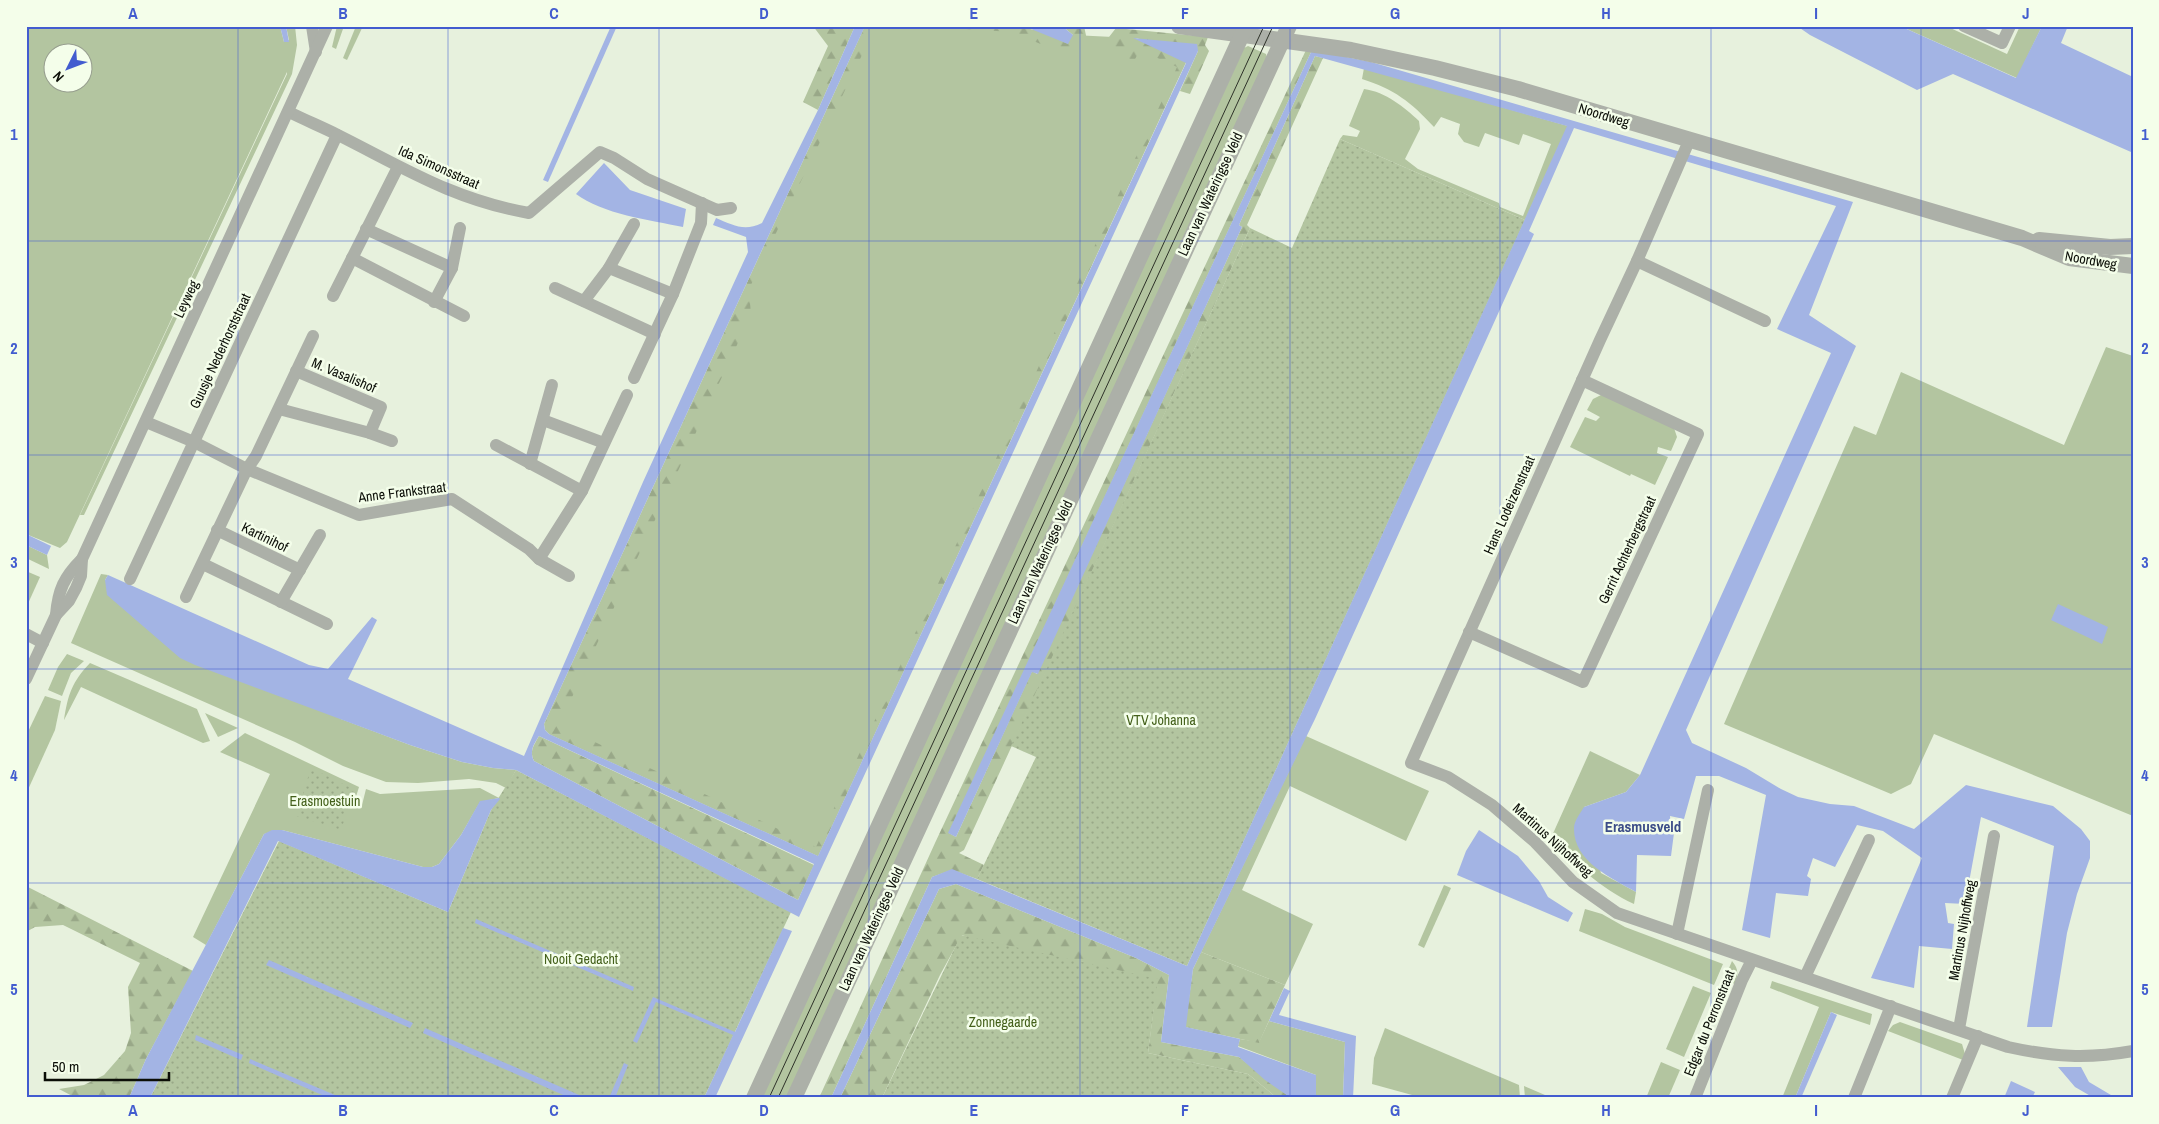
<svg xmlns="http://www.w3.org/2000/svg" width="2159" height="1124" viewBox="0 0 2159 1124" font-family="'Archivo Narrow',sans-serif">
  <defs>
    <pattern id="forest-firs" width="22" height="20" patternUnits="userSpaceOnUse" patternTransform="scale(1.25)"><rect width="22" height="20" fill="#b3c5a0"/><path d="M5 1l3.5 6h-7zM16 11l3.5 6h-7z" fill="#99a888"/></pattern>
    <pattern id="garden-dots" width="8" height="8" patternUnits="userSpaceOnUse" patternTransform="scale(1.25)"><rect width="8" height="8" fill="#b3c5a0"/><path d="M2 2h.1M6 6h.1" fill="none" stroke="#99a888" stroke-width="1.8" stroke-linecap="round"/></pattern>
  </defs>
  <rect width="100%" height="100%" fill="#e7f1dd"/>
  <g fill="#b3c5a0" fill-rule="evenodd">
    <path d="M 26,26 L 280,26 L 284,42 L 289,40 L 286,26 L 295,26 L 297,45 L 292,74 L 84,515 L 80,515 L 287,74 L 287,72 L 67,542 L 60,548 L 26,534 ZM 52,52 L 82,52 L 82,82 L 52,82 Z"/>
    <path d="M 337,26 L 344,26 L 336,49 L 332,47 Z"/>
    <path d="M 356,26 L 363,26 L 347,60 L 343,58 Z"/>
    <path d="M 865,26 L 1005,26 L 1073,35 L 1133,38 L 1186,62 L 818,856 L 549,734 Z"/>
    <path d="M 1900,26 L 1946,26 L 2007,54 L 2020,26 L 2042,26 L 2017,78 Z"/>
    <path d="M 1248,46 L 1266,54 L 1267,58 L 789,1098 L 758,1098 L 1244,48 Z"/>
    <path d="M 1364,68 L 1568,126 L 1525,220 L 1340,139 L 1343,135 L 1357,137 L 1360,131 L 1349,126 L 1364,89 C 1386,92 1404,107 1419,121 L 1420,129 L 1405,159 L 1418,169 L 1499,203 L 1500,207 L 1523,216 L 1551,144 L 1523,134 L 1519,145 L 1485,133 L 1479,147 L 1464,142 L 1458,134 L 1460,124 L 1441,117 L 1434,127 C 1411,102 1394,89 1362,79 Z"/>
    <path d="M 2106,347 L 2133,356 L 2133,816 L 1934,734 L 1911,784 L 1891,794 L 1724,724 L 1854,426 L 1876,435 L 1901,372 L 2064,445 Z"/>
    <path d="M 1603,394 L 1674,428 L 1677,437 L 1671,451 L 1658,447 L 1657,453 L 1668,457 L 1655,485 L 1631,474 L 1630,476 L 1570,447 L 1585,417 L 1596,421 L 1600,417 L 1587,410 L 1593,399 Z"/>
    <path d="M 26,545 L 47,555 L 49,569 L 26,558 Z"/>
    <path d="M 26,571 L 40,577 L 26,608 Z"/>
    <path d="M 101,574 L 108,575 L 105,580 L 341,719 L 410,745 L 462,762 L 493,768 L 516,770 L 506,788 L 496,783 L 469,779 L 418,783 L 386,782 L 343,766 L 295,742 L 71,643 Z"/>
    <path d="M 67,654 L 84,661 L 71,673 L 62,696 L 48,690 L 58,667 Z"/>
    <path d="M 90,663 L 197,709 L 210,741 L 203,743 L 81,687 L 64,720 C 68,694 72,682 90,663 Z"/>
    <path d="M 45,696 L 61,701 L 55,730 L 26,794 L 26,736 Z"/>
    <path d="M 205,713 L 238,728 L 218,737 Z"/>
    <path d="M 245,733 L 359,787 L 354,803 L 362,805 L 366,789 L 380,794 L 480,788 L 499,798 L 480,802 L 461,835 L 439,864 L 432,867 L 423,867 L 282,830 L 264,834 L 206,945 L 193,937 L 270,774 L 220,752 Z"/>
    <path d="M 1306,736 L 1429,791 L 1406,841 L 1290,786 L 1242,890 L 1313,924 L 1285,985 L 1201,952 Z"/>
    <path d="M 1590,751 L 1640,775 L 1626,792 L 1584,807 L 1601,873 L 1636,892 L 1634,904 C 1600,888 1576,865 1551,838 Z"/>
    <path d="M 1444,885 L 1451,888 L 1424,948 L 1418,945 Z"/>
    <path d="M 1585,909 L 1602,914 L 1625,927 L 1723,964 L 1714,985 L 1579,931 Z"/>
    <path d="M 1732,961 C 1739,969 1738,975 1735,984 L 1724,980 Z"/>
    <path d="M 1772,981 L 1872,1014 L 1870,1025 L 1831,1012 L 1795,1098 L 1782,1098 L 1819,1007 L 1770,988 Z"/>
    <path d="M 1693,986 L 1711,993 L 1684,1057 L 1666,1049 Z"/>
    <path d="M 1269,1021 L 1345,1042 L 1343,1098 L 1316,1098 L 1316,1075 L 1238,1046 L 1240,1039 L 1259,1042 Z"/>
    <path d="M 1900,1022 L 1962,1044 L 1965,1054 L 1963,1060 L 1888,1031 L 1893,1025 Z"/>
    <path d="M 1385,1028 L 1519,1085 L 1520,1098 L 1423,1098 L 1372,1084 L 1374,1058 Z"/>
    <path d="M 1661,1062 L 1680,1070 L 1668,1098 L 1646,1098 Z"/>
    <path d="M 1524,1086 L 1552,1098 L 1525,1098 Z"/>
  </g>
  <g fill="url(#forest-firs)">
    <path d="M 813,26 L 855,26 L 818,110 L 803,102 L 828,46 Z"/>
    <path d="M 865,26 L 876,26 L 749,289 L 751,315 L 559,725 L 816,847 L 1166,92 L 1171,94 L 818,856 L 549,734 L 545,730 L 544,724 Z"/>
    <path d="M 919,26 L 1005,26 L 1030,29 L 1068,44 L 1073,35 L 1062,26 L 1084,26 L 1087,40 L 1072,57 L 1012,32 Z"/>
    <path d="M 1116,28 L 1208,37 L 1205,45 L 1209,51 L 1190,94 L 1180,91 L 1198,51 L 1135,38 L 1186,62 L 1174,87 L 1169,85 L 1177,67 L 1140,50 L 1134,61 L 1106,47 L 1109,37 Z"/>
    <path d="M 1306,50 L 1312,50 L 949,833 L 956,837 L 1032,671 L 1037,674 L 1242,227 L 1239,225 L 1315,56 L 1323,58 L 1247,225 L 1250,228 L 964,850 L 959,853 L 984,865 L 977,879 L 952,870 L 932,877 L 831,1098 L 819,1098 L 935,843 Z"/>
    <path d="M 539,736 L 814,865 L 798,900 L 534,761 C 529,751 534,745 539,736 Z"/>
    <path d="M 956,884 L 1136,958 L 1169,975 L 1161,1042 L 1239,1057 L 1291,1098 L 1277,1098 L 1248,1074 L 1148,1053 L 1154,1006 L 962,935 L 940,975 L 882,1098 L 840,1098 L 939,889 Z"/>
    <path d="M 26,886 L 193,971 L 146,1059 L 129,1098 L 76,1098 L 59,1089 L 84,1085 L 104,1075 L 125,1051 L 131,1033 L 128,987 L 140,963 L 63,925 L 35,927 L 26,932 Z"/>
    <path d="M 1201,952 L 1285,985 L 1259,1043 L 1185,1027 L 1193,969 Z"/>
  </g>
  <g fill="url(#garden-dots)">
    <path d="M 1340,139 L 1525,220 L 1187,966 L 977,879 L 1036,757 L 1011,746 L 1250,228 L 1292,248 Z"/>
    <path d="M 311,768 L 355,790 L 341,830 L 296,816 Z"/>
    <path d="M 516,770 L 791,912 L 704,1098 L 150,1098 L 279,841 L 448,912 L 491,810 Z"/>
    <path d="M 961,935 L 1158,979 L 1148,1053 L 1248,1074 L 1277,1098 L 882,1098 Z"/>
  </g>
  <g fill="#a3b4e4" fill-rule="evenodd">
    <path d="M 280,26 L 286,26 L 289,42 L 284,42 Z"/>
    <path d="M 611,26 L 617,26 L 548,182 L 543,180 Z"/>
    <path d="M 855,26 L 865,26 L 544,724 L 545,730 L 549,734 L 818,856 L 1186,63 L 1133,38 L 1197,44 L 1198,51 L 799,917 L 516,770 L 493,768 L 462,762 L 410,745 L 195,665 L 180,658 L 107,595 L 105,580 L 108,575 L 309,665 L 328,669 L 372,617 L 377,620 L 348,679 L 524,756 L 643,482 L 748,252 L 746,237 L 713,225 L 716,218 C 733,225 744,232 762,223 L 818,110 ZM 539,736 L 814,864 L 798,900 L 534,761 C 529,751 534,744 539,736 Z"/>
    <path d="M 1005,26 L 1062,26 L 1073,35 L 1068,44 L 1031,29 Z"/>
    <path d="M 1797,26 L 1900,26 L 2016,78 L 2042,26 L 2068,26 L 2061,43 L 2133,77 L 2133,148 L 2131,152 L 1953,74 L 1917,90 L 1810,35 Z"/>
    <path d="M 1312,50 L 1371,62 L 1853,202 L 1809,315 L 1856,346 L 1686,730 L 1692,743 L 1746,768 L 1781,789 L 1798,797 L 1830,804 L 1854,806 L 1914,829 L 1966,785 L 2053,806 L 2081,829 L 2090,841 L 2090,858 L 2077,894 L 2067,933 L 2052,1027 L 2027,1027 L 2054,846 L 1981,817 L 1965,904 L 1945,903 L 1948,923 L 1954,924 L 1952,949 L 1919,946 L 1914,988 L 1871,978 L 1922,858 L 1883,831 L 1857,825 L 1835,867 L 1813,858 L 1807,876 L 1811,879 L 1808,896 L 1776,893 L 1770,938 L 1742,930 L 1766,795 L 1719,776 L 1696,776 L 1684,819 L 1670,816 L 1671,831 L 1674,833 L 1671,856 L 1637,855 L 1636,892 C 1611,878 1573,861 1574,828 C 1574,821 1581,812 1584,807 L 1626,792 L 1640,775 L 1831,353 L 1777,329 L 1836,206 L 1574,128 L 1529,231 L 1534,234 L 1315,719 L 1193,969 L 1186,1027 L 1240,1039 L 1238,1047 L 1316,1075 L 1316,1098 L 1291,1098 L 1265,1080 L 1239,1057 L 1161,1042 L 1169,975 L 1136,958 L 956,884 L 939,889 L 840,1098 L 831,1098 L 932,877 L 952,869 L 1187,966 L 1567,126 L 1315,56 L 1239,225 L 1242,227 L 1038,674 L 1032,672 L 956,837 L 948,833 Z"/>
    <path d="M 604,163 L 630,190 L 686,209 L 683,227 C 650,220 602,214 576,194 Z"/>
    <path d="M 26,534 L 51,546 L 47,555 L 26,545 Z"/>
    <path d="M 2058,604 L 2108,627 L 2102,644 L 2051,620 Z"/>
    <path d="M 499,798 L 500,799 L 491,810 L 448,912 L 278,841 L 150,1098 L 129,1098 L 146,1059 L 264,834 L 272,830 L 282,830 L 423,867 L 432,867 L 439,864 L 461,835 L 480,801 Z"/>
    <path d="M 1479,830 L 1518,856 L 1539,881 L 1548,897 L 1573,913 L 1568,922 L 1457,875 L 1466,851 Z"/>
    <path d="M 476,919 L 634,987 L 633,991 L 475,923 Z"/>
    <path d="M 783,928 L 792,931 L 715,1098 L 704,1098 L 733,1035 L 656,1002 L 637,1043 L 633,1041 L 653,997 L 735,1032 Z"/>
    <path d="M 269,960 L 413,1023 L 410,1028 L 266,965 Z"/>
    <path d="M 1284,988 L 1290,991 L 1279,1015 L 1356,1036 L 1353,1098 L 1343,1098 L 1345,1042 L 1269,1021 Z"/>
    <path d="M 1831,1012 L 1837,1015 L 1801,1098 L 1795,1098 Z"/>
    <path d="M 425,1028 L 586,1098 L 570,1098 L 423,1033 Z"/>
    <path d="M 196,1035 L 243,1055 L 241,1060 L 195,1040 Z"/>
    <path d="M 250,1059 L 342,1098 L 329,1098 L 249,1063 Z"/>
    <path d="M 624,1063 L 628,1065 L 615,1098 L 609,1098 Z"/>
    <path d="M 2058,1067 L 2081,1067 L 2089,1082 L 2116,1098 L 2094,1098 L 2075,1087 Z"/>
    <path d="M 2011,1081 L 2035,1092 L 2032,1098 L 2004,1098 Z"/>
  </g>
  <g fill="none" stroke-linecap="round" stroke-linejoin="round">
    <g stroke="#acb0a8" stroke-width="12">
      <path d="M 312,26 L 316,52"/>
      <path d="M 1964,26 L 2002,43 L 2010,26"/>
      <path d="M 289,112 C 305,120 322,127 338,135 C 404,168 454,200 529,213 L 600,152 L 614,158 L 647,179 L 717,210 L 731,208"/>
      <path d="M 1689,141 L 1637,261 L 1600,340 L 1411,763 L 1448,777 L 1492,805 L 1535,842 L 1573,882 L 1617,913 L 2008,1047 C 2053,1057 2088,1059 2133,1051"/>
      <path d="M 366,229 L 452,268"/>
      <path d="M 352,258 L 464,316"/>
      <path d="M 1637,261 L 1765,321"/>
      <path d="M 609,268 L 634,224"/>
      <path d="M 555,288 L 655,334"/>
      <path d="M 333,296 L 398,167"/>
      <path d="M 584,301 L 609,268 L 673,294"/>
      <path d="M 434,302 L 452,268 L 460,228"/>
      <path d="M 634,378 L 673,294 L 701,223 L 702,203"/>
      <path d="M 279,409 L 370,433 L 381,407 L 296,371"/>
      <path d="M 543,420 L 604,443"/>
      <path d="M 146,422 L 194,442 L 247,469 L 359,515 L 452,499 L 529,549 L 539,559 L 569,576"/>
      <path d="M 370,433 L 392,441"/>
      <path d="M 496,445 L 582,491"/>
      <path d="M 530,464 L 552,385"/>
      <path d="M 217,530 L 300,570"/>
      <path d="M 539,559 L 582,491 L 627,395"/>
      <path d="M 203,564 L 327,624"/>
      <path d="M 130,579 L 337,135"/>
      <path d="M 186,597 L 247,469 L 256,456 L 313,336"/>
      <path d="M 281,602 L 320,535"/>
      <path d="M 56,615 C 58,590 64,577 82,559 L 327,26"/>
      <path d="M 1469,632 L 1583,682 L 1698,434 L 1582,380"/>
      <path d="M 26,634 L 43,643"/>
      <path d="M 26,679 L 56,615 L 69,601 L 76,588 L 81,576 L 82,559"/>
      <path d="M 1677,934 L 1708,790"/>
      <path d="M 1805,977 L 1869,840"/>
      <path d="M 1959,1029 L 1994,836"/>
      <path d="M 1695,1098 L 1742,980 L 1752,960"/>
      <path d="M 1854,1098 L 1891,1006"/>
      <path d="M 1952,1098 L 1978,1036"/>
    </g>
    <g stroke="#acb0a8" stroke-width="16">
      <path d="M 1179,26 L 1351,50 L 1435,68 L 1518,89 L 2022,238 L 2069,258 L 2133,266"/>
      <path d="M 2039,240 L 2110,247 L 2133,246"/>
      <path d="M 754,1098 L 1246,26"/>
      <path d="M 794,1098 L 1289,26"/>
    </g>
    <g stroke="#2e3229" stroke-width="1">
      <path d="M 769,1098 L 1264,26"/>
      <path d="M 778,1098 L 1273,26"/>
    </g>
  </g>
  <path fill="none" stroke="#425ccf" stroke-width="1" stroke-opacity="0.55" d="M 238,26 L 238,1098M 448,26 L 448,1098M 659,26 L 659,1098M 869,26 L 869,1098M 1080,26 L 1080,1098M 1290,26 L 1290,1098M 1500,26 L 1500,1098M 1711,26 L 1711,1098M 1921,26 L 1921,1098M 26,241 L 2133,241M 26,455 L 2133,455M 26,669 L 2133,669M 26,883 L 2133,883"/>
  <g text-anchor="middle" stroke-width="5" stroke-linejoin="round" paint-order="stroke">
    <g font-size="14" fill="#0b0e07" stroke="#f4feea">
      <text transform="translate(1604 115) rotate(17)" y="5">Noordweg</text>
      <text transform="translate(439 167) rotate(24)" y="5">Ida Simonsstraat</text>
      <text transform="translate(1210 194) rotate(-65)" y="5">Laan van Wateringse Veld</text>
      <text transform="translate(2091 260) rotate(10)" y="5">Noordweg</text>
      <text transform="translate(186 299) rotate(-65)" y="5">Leyweg</text>
      <text transform="translate(220 351) rotate(-65)" y="5">Guusje Nederhorststraat</text>
      <text transform="translate(344 375) rotate(23)" y="5">M. Vasalishof</text>
      <text transform="translate(402 492) rotate(-7)" y="5">Anne Frankstraat</text>
      <text transform="translate(1509 505) rotate(-66)" y="5">Hans Lodeizenstraat</text>
      <text transform="translate(265 537) rotate(26)" y="5">Kartinihof</text>
      <text transform="translate(1627 550) rotate(-65)" y="5">Gerrit Achterbergstraat</text>
      <text transform="translate(1040 562) rotate(-65)" y="5">Laan van Wateringse Veld</text>
      <text transform="translate(1553 840) rotate(42)" y="5">Martinus Nijhoffweg</text>
      <text transform="translate(871 929) rotate(-65)" y="5">Laan van Wateringse Veld</text>
      <text transform="translate(1962 930) rotate(-80)" y="5">Martinus Nijhoffweg</text>
      <text transform="translate(1709 1023) rotate(-68)" y="5">Edgar du Perronstraat</text>
    </g>
    <g font-size="14" fill="#44601b" stroke="#f4feea">
      <text x="1161" y="725">VTV Johanna</text>
      <text x="325" y="806">Erasmoestuin</text>
      <text x="581" y="964">Nooit Gedacht</text>
      <text x="1003" y="1027">Zonnegaarde</text>
    </g>
    <g font-size="15" font-weight="bold" fill="#3b4c87" stroke="#f4feea">
      <text x="1643" y="832">Erasmusveld</text>
    </g>
  </g>
  <rect width="2159" height="1124" fill="none" stroke="#f4feea" stroke-width="55"/>
  <g transform="translate(68 68) rotate(228)"><circle r="24" fill="#f4feea" stroke="#979e8f"/>
  <path d="M0-4L9 19L0 12L-9 19Z" fill="#425ccf"/>
  <text y="-8" font-size="14" font-weight="bold" text-anchor="middle" fill="#0b0e07">N</text>
  </g>
  <path d="M45 1072v8h124v-8" fill="none" stroke="#0b0e07" stroke-width="2.5"/>
  <text x="52" y="1072" font-size="15" fill="#0b0e07" stroke="#f4feea" stroke-width="4" paint-order="stroke">50 m</text>
  <rect x="28" y="28" width="2104" height="1068" fill="none" stroke="#425ccf" stroke-width="2"/>
  <g font-size="16" text-anchor="middle" font-weight="bold" fill="#425ccf">
    <text x="133" y="19">A</text>
    <text x="343" y="19">B</text>
    <text x="554" y="19">C</text>
    <text x="764" y="19">D</text>
    <text x="974" y="19">E</text>
    <text x="1185" y="19">F</text>
    <text x="1395" y="19">G</text>
    <text x="1606" y="19">H</text>
    <text x="1816" y="19">I</text>
    <text x="2026" y="19">J</text>
    <text x="14" y="140">1</text>
    <text x="2145" y="140">1</text>
    <text x="14" y="354">2</text>
    <text x="2145" y="354">2</text>
    <text x="14" y="568">3</text>
    <text x="2145" y="568">3</text>
    <text x="14" y="781">4</text>
    <text x="2145" y="781">4</text>
    <text x="14" y="995">5</text>
    <text x="2145" y="995">5</text>
    <text x="133" y="1116">A</text>
    <text x="343" y="1116">B</text>
    <text x="554" y="1116">C</text>
    <text x="764" y="1116">D</text>
    <text x="974" y="1116">E</text>
    <text x="1185" y="1116">F</text>
    <text x="1395" y="1116">G</text>
    <text x="1606" y="1116">H</text>
    <text x="1816" y="1116">I</text>
    <text x="2026" y="1116">J</text>
  </g>
</svg>
